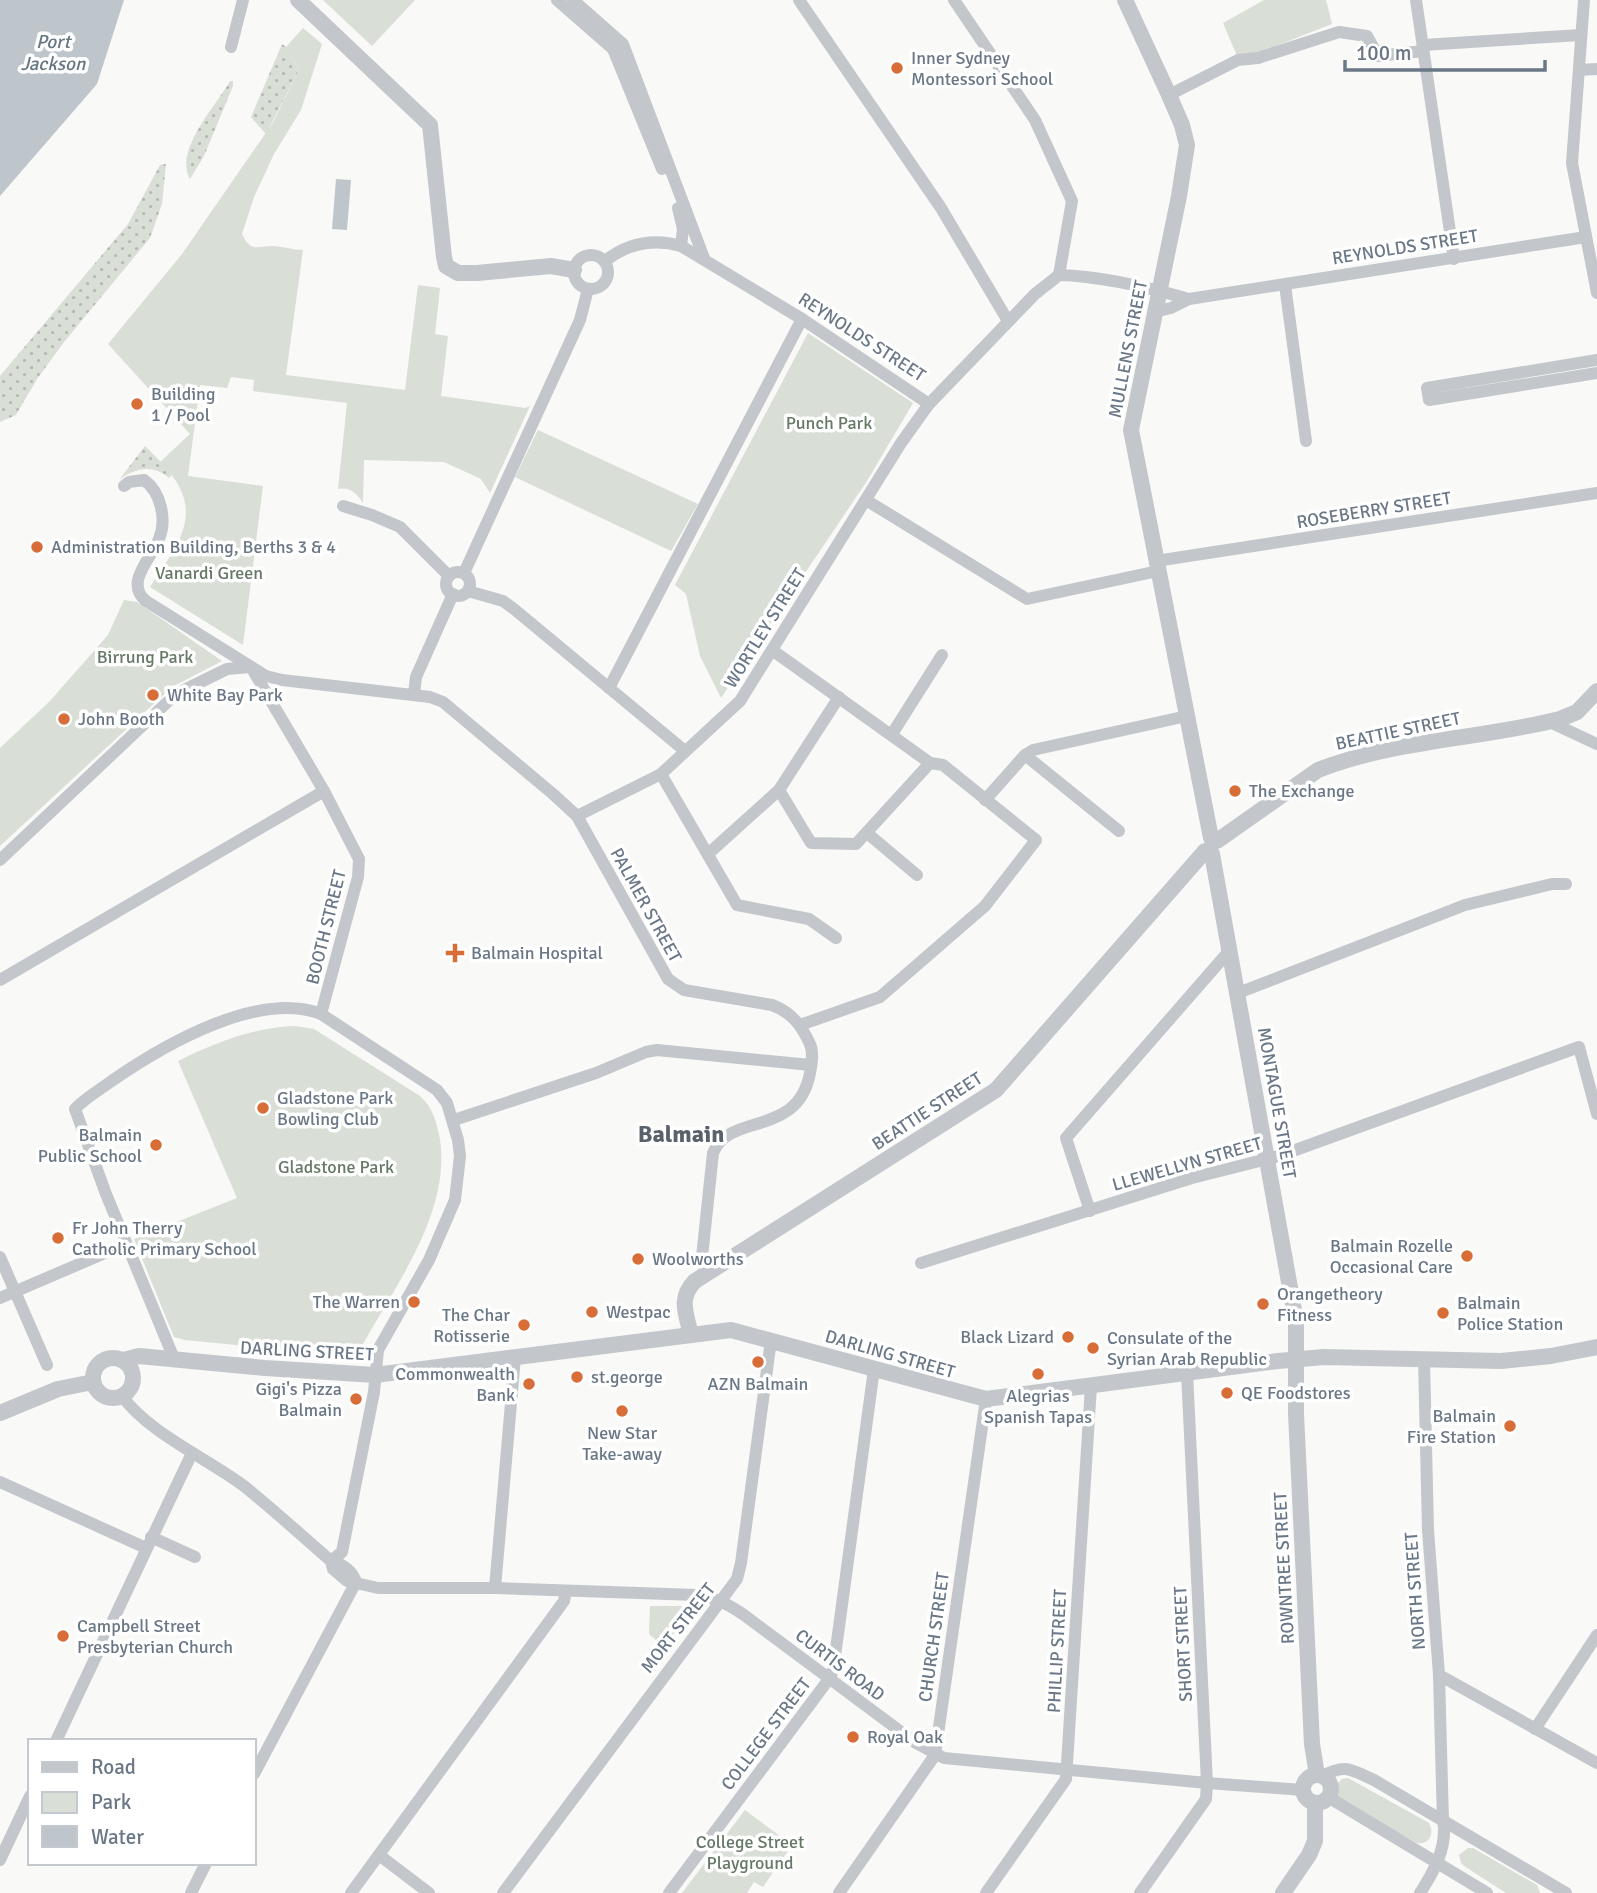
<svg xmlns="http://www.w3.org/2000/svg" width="1597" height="1893" viewBox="0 0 1597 1893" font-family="Signika,sans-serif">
  <defs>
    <pattern id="grass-dots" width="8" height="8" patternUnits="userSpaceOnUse" patternTransform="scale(1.75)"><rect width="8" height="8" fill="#d9ded6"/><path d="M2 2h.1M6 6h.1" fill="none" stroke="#b4b9b3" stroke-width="1.8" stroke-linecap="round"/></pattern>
  </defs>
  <rect width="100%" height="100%" fill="#f9f9f7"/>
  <g fill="url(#grass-dots)">
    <path d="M 282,44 L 286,47 L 299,70 L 266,134 L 251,117 Z"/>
    <path d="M 230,81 L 233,81 L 233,86 L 204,156 L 190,179 C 174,149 217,105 230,81 Z"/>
    <path d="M 166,164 L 162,204 L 150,238 L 64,342 L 37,379 L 16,415 L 0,422 L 0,376 L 128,224 L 160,165 Z"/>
    <path d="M 145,446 L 173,474 L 169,478 C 152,464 135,468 119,480 Z"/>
  </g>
  <g fill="#d9ded6">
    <path d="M 323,0 L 415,0 L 372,46 Z"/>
    <path d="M 1264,0 L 1326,0 L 1332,24 L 1253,55 L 1237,56 L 1223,23 Z"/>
    <path d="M 303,28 L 322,44 L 301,110 L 274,154 L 254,197 L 242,234 C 251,253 257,246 272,246 C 282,246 293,250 303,250 L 286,375 L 405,390 L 418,285 L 440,288 L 435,334 L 448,336 L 441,396 L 525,408 L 530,406 L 490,493 L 481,479 L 444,462 L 364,460 L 363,503 C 356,493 351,487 338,489 L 347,403 L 253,391 L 254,380 L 231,377 L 227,388 L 200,385 L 188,476 L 263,486 L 243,645 L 150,587 C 180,542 208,509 160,462 L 190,434 L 108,344 L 182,254 L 272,124 L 299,70 L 286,47 Z"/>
    <path d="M 808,333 L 913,403 L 867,481 L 721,698 L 700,656 L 686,594 L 675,585 Z"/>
    <path d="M 538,430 L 698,504 L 671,551 L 515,477 Z"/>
    <path d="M 124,600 L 137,602 L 222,661 L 172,687 L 0,846 L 0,748 L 50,701 L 108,635 Z"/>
    <path d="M 295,1026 L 314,1029 L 325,1036 L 420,1096 C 432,1107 435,1118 439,1134 C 454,1210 394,1287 359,1351 L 350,1356 L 185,1340 L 174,1337 L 134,1239 L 237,1198 L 178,1061 C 214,1043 255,1027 295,1026 Z"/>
    <path d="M 650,1606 L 694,1606 L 664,1647 L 649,1634 Z"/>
    <path d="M 1348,1778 L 1429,1823 C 1435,1834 1429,1845 1417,1843 L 1335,1799 L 1334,1787 L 1342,1779 Z"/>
    <path d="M 745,1810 L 792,1845 L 763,1887 L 754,1882 L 747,1893 L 682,1893 Z"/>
    <path d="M 1468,1848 L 1473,1848 L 1537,1885 L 1540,1893 L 1506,1893 L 1464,1866 L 1461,1863 L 1459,1855 Z"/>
  </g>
  <g fill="#bec6cc">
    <path d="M 0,0 L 124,0 L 97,84 L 0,196 Z"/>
    <path d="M 336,179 L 351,180 L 347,230 L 332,229 Z"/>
  </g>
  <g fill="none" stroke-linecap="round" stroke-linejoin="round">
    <g stroke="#c3c6ca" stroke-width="12">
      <path d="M 557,0 L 613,49 L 662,169"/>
      <path d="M 573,0 L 623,44 L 704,258"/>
      <path d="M 799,0 L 941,208 L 1008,321"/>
      <path d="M 954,0 L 1035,120 L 1072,201 L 1059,275"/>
      <path d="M 1416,0 L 1454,259"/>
      <path d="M 1584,0 L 1572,163 L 1597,293"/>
      <path d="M 1423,45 L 1581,35"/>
      <path d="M 231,47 L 243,0"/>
      <path d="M 1579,70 L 1597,69"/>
      <path d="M 1169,95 L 1238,60 L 1258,58 L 1339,32 L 1367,36 L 1378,56 L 1423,51"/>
      <path d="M 678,208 L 683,229 L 681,246"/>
      <circle cx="591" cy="272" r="17"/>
      <path d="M 605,261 C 628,243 653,238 681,246 L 802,319 L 929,404"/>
      <path d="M 1285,285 L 1306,441"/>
      <path d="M 1154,312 L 1171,308 L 1189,299 L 1586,237"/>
      <path d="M 1597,360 L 1427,388 L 1429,400 L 1597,373"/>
      <path d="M 124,486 L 129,482 L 144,480 C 161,492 167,520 159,539 C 151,559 124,583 146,601 L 266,676 L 282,680 L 430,697 L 443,702 L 553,794 L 577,816 L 668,979 L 684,990 L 772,1005 C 791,1012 801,1025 809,1042 C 814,1051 812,1063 810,1073 C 798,1138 729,1112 713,1153 L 702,1257 L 705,1274"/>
      <path d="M 866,500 L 1027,599 L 1158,571"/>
      <path d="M 343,506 L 372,515 L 400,527 L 449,576"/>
      <path d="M 1156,561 L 1597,493"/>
      <circle cx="458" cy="584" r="12"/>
      <path d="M 464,573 L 580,320 L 588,289"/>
      <path d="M 468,591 L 503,601 L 514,609 L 685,751"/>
      <path d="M 772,650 L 930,763 L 943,765 L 1036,840 L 985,906 L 880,997 L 800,1025"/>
      <path d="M 251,667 L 324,791 L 359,859 L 358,877 L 321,1014 L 437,1090 L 447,1103 L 458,1140 L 460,1156 L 455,1200 L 429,1260 L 378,1350 L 374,1392 L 342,1552 L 331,1561"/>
      <path d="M 609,688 L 802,319"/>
      <path d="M 414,694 L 416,677 L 453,594"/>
      <path d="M 1550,722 L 1597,744"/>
      <path d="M 892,734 L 942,655"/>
      <path d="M 1025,755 L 1119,831"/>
      <path d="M 661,774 L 737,905 L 809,919 L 836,938"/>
      <path d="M 779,790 L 811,843 L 856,844 L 930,763"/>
      <path d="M 985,800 L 1025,755 L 1033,750 L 1187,716"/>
      <path d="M 577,816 L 661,774 L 740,701 L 901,443 L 929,404 L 1035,294 L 1059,275 C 1102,276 1147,287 1189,299"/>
      <path d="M 867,833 L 917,875"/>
      <path d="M 708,854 L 779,790 L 839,697"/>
      <path d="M 0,860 L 176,694 L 227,669 L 250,667"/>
      <path d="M 0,980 L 324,791"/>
      <path d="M 1238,993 L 1465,905 L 1552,884 L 1566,884"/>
      <path d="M 454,1120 L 596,1073 L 646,1052 L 657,1050 L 811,1065"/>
      <path d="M 1090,1211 L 1066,1138 L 1230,950"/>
      <path d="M 0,1257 L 47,1365"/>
      <path d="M 921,1263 L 1192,1178 L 1279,1156 L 1579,1047 L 1597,1114"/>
      <path d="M 0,1298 L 126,1244"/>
      <path d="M 175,1361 L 106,1194 L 75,1109 C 85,1098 101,1089 113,1080 C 164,1045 258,990 321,1014"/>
      <path d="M 122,1396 C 150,1434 207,1458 244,1486 C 274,1510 302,1536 331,1561 C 343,1564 352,1570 356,1582"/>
      <path d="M 0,1482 L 146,1548"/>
      <path d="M 151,1537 L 195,1557"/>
      <path d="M 331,1561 L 333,1569 L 347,1581 L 378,1588 L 495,1588 L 697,1595 C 716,1598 728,1604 744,1615 L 916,1743 L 944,1758 L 1207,1783 L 1303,1790"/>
      <path d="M 495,1588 L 515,1357"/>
      <path d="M 1439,1675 L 1597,1763"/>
      <path d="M 1535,1729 L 1597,1635"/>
      <path d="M 56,1741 L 192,1453"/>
      <path d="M 254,1774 L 356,1582"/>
      <path d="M 1322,1776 C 1347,1763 1351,1770 1374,1780 L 1566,1893"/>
      <path d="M 1328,1797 L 1487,1893"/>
      <path d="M 379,1855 L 429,1893"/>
      <path d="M 0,1860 L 30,1796"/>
      <path d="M 191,1893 L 206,1863"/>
      <path d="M 351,1893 L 564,1601 L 566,1591"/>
      <path d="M 503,1893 L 737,1579 L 741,1563 L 771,1340"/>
      <path d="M 669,1893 L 829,1679 L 833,1671 L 874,1369"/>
      <path d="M 839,1893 L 935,1755 L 986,1399"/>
      <path d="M 986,1893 L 1066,1779 L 1091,1386"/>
      <path d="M 1140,1893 L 1206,1799 L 1207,1783 L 1187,1373"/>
      <path d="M 1420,1893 C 1434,1872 1448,1846 1443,1821 L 1439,1675 L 1428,1530 L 1424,1359"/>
    </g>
    <g stroke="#c3c6ca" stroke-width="16">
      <path d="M 298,0 L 430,125 L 444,257 L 446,266 L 458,273 L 477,273 L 551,266 L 574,270"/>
      <path d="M 1125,0 L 1169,95 L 1182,125 L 1187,145 L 1179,196 L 1131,430 L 1211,838"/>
      <path d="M 1217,841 L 1318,770 C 1394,740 1481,739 1560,719 L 1577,712 L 1597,691"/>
      <path d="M 1212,854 L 1296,1321 L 1296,1414 L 1312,1744 L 1317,1775"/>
      <path d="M 691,1335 C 686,1313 678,1298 695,1281 L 996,1090 L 1205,851"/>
      <circle cx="113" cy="1378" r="20"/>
      <path d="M 123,1360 L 139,1356 L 265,1368 L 375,1375 L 731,1330 L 986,1399 L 1278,1361 L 1324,1357 L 1501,1361 L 1551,1356 L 1597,1347"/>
      <path d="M 0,1413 L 58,1389 L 93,1382"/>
      <circle cx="1317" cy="1789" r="14"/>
      <path d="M 1283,1893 L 1309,1855 L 1315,1841 L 1315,1803"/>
    </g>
  </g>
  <g fill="#d96d38" stroke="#fff" stroke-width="2.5">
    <circle cx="897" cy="68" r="7"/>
    <circle cx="137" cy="404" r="7"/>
    <circle cx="37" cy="547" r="7"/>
    <circle cx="153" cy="695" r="7"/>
    <circle cx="64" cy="719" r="7"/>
    <circle cx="1235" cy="791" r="7"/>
    <path d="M451.5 942.5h7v7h7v7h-7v7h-7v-7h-7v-7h7z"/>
    <circle cx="263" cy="1108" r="7"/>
    <circle cx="156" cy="1145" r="7"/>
    <circle cx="58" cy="1238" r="7"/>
    <circle cx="1467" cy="1256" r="7"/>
    <circle cx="638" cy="1259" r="7"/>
    <circle cx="414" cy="1302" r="7"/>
    <circle cx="1263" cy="1304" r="7"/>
    <circle cx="592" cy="1312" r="7"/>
    <circle cx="1443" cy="1313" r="7"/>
    <circle cx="524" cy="1325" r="7"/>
    <circle cx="1068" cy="1337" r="7"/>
    <circle cx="1093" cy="1348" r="7"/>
    <circle cx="758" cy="1362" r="7"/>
    <circle cx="1038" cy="1374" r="7"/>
    <circle cx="577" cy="1377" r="7"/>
    <circle cx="529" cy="1384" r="7"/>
    <circle cx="1227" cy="1393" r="7"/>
    <circle cx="356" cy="1399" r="7"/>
    <circle cx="622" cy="1411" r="7"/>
    <circle cx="1510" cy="1426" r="7"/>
    <circle cx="63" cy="1636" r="7"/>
    <circle cx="853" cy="1737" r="7"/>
  </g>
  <g text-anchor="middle" stroke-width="7" stroke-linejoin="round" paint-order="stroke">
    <g font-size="18" fill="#6a7786" stroke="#fff" text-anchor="start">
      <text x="911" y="64">Inner Sydney<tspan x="911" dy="21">Montessori School</tspan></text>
      <text x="151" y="400">Building<tspan x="151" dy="21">1 / Pool</tspan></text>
      <text x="51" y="553">Administration Building, Berths 3 &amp; 4</text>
      <text x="167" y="701">White Bay Park</text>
      <text x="78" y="725">John Booth</text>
      <text x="1249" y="797">The Exchange</text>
      <text x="471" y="959">Balmain Hospital</text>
      <text x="277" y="1104">Gladstone Park<tspan x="277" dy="21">Bowling Club</tspan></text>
      <text x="142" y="1141" text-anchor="end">Balmain<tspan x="142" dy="21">Public School</tspan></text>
      <text x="72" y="1234">Fr John Therry<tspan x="72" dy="21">Catholic Primary School</tspan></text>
      <text x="1453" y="1252" text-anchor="end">Balmain Rozelle<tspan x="1453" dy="21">Occasional Care</tspan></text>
      <text x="652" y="1265">Woolworths</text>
      <text x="1277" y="1300">Orangetheory<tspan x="1277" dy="21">Fitness</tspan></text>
      <text x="400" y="1308" text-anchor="end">The Warren</text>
      <text x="1457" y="1309">Balmain<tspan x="1457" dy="21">Police Station</tspan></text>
      <text x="606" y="1318">Westpac</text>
      <text x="510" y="1321" text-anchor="end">The Char<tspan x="510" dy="21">Rotisserie</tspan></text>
      <text x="1054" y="1343" text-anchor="end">Black Lizard</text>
      <text x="1107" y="1344">Consulate of the<tspan x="1107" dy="21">Syrian Arab Republic</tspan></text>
      <text x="515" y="1380" text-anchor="end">Commonwealth<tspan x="515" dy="21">Bank</tspan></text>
      <text x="591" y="1383">st.george</text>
      <text x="758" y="1390" text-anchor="middle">AZN Balmain</text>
      <text x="342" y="1395" text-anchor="end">Gigi's Pizza<tspan x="342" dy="21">Balmain</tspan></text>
      <text x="1241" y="1399">QE Foodstores</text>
      <text x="1038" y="1402" text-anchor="middle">Alegrias<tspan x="1038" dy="21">Spanish Tapas</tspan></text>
      <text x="1496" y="1422" text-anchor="end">Balmain<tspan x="1496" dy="21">Fire Station</tspan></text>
      <text x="622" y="1439" text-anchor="middle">New Star<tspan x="622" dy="21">Take-away</tspan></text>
      <text x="77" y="1632">Campbell Street<tspan x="77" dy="21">Presbyterian Church</tspan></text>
      <text x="867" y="1743">Royal Oak</text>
    </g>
    <g font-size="18" fill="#6a7786" stroke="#fff">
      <text transform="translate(1405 247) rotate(-9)" y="6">REYNOLDS STREET</text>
      <text transform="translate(862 337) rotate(33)" y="6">REYNOLDS STREET</text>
      <text transform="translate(1128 349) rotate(-79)" y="6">MULLENS STREET</text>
      <text transform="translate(1374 510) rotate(-9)" y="6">ROSEBERRY STREET</text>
      <text transform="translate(765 628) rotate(-58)" y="6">WORTLEY STREET</text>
      <text transform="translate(1398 731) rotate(-12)" y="6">BEATTIE STREET</text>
      <text transform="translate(646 905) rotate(61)" y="6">PALMER STREET</text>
      <text transform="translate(326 927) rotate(-76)" y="6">BOOTH STREET</text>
      <text transform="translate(1277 1103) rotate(80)" y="6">MONTAGUE STREET</text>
      <text transform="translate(927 1111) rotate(-33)" y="6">BEATTIE STREET</text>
      <text transform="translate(1187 1164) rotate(-16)" y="6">LLEWELLYN STREET</text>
      <text transform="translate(307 1351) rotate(3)" y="6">DARLING STREET</text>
      <text transform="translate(890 1354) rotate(16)" y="6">DARLING STREET</text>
      <text transform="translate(1284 1568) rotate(-93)" y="6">ROWNTREE STREET</text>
      <text transform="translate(1415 1591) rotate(-94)" y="6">NORTH STREET</text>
      <text transform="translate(678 1628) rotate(-52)" y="6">MORT STREET</text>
      <text transform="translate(934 1637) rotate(-82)" y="6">CHURCH STREET</text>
      <text transform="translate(1183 1644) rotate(-93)" y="6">SHORT STREET</text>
      <text transform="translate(1057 1651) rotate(-87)" y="6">PHILLIP STREET</text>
      <text transform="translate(840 1665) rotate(37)" y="6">CURTIS ROAD</text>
      <text transform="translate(766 1734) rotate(-53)" y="6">COLLEGE STREET</text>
    </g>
    <g font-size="18" fill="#667965" stroke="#fff">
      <text x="829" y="429">Punch Park</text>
      <text x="209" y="579">Vanardi Green</text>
      <text x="145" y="663">Birrung Park</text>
      <text x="336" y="1173">Gladstone Park</text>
      <text x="750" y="1848">College Street<tspan x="750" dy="21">Playground</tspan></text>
    </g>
    <g font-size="19" font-style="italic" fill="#667781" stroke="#fff">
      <text x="53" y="48">Port<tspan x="53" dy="22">Jackson</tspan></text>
    </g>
    <g font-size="24" font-weight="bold" fill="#58616c" stroke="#fff">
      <text x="681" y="1142">Balmain</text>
    </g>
  </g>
  <rect x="28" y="1739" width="228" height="126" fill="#ffffff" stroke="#c3c9cf" stroke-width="2"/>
  <rect x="42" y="1762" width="35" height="10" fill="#c3c6ca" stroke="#c3c9cf" stroke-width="2"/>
  <text x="91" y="1774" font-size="21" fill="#6a7786">Road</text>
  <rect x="42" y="1792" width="35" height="21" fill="#d9ded6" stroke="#c3c9cf" stroke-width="2"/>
  <text x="91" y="1809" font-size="21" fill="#6a7786">Park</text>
  <rect x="42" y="1826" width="35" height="21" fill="#bec6cc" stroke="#c3c9cf" stroke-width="2"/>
  <text x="91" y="1844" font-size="21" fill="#6a7786">Water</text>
  <path d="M1345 60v10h200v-10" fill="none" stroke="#6a7786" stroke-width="3.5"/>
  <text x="1356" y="60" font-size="21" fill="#6a7786" stroke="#ffffff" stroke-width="5" paint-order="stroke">100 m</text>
</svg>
